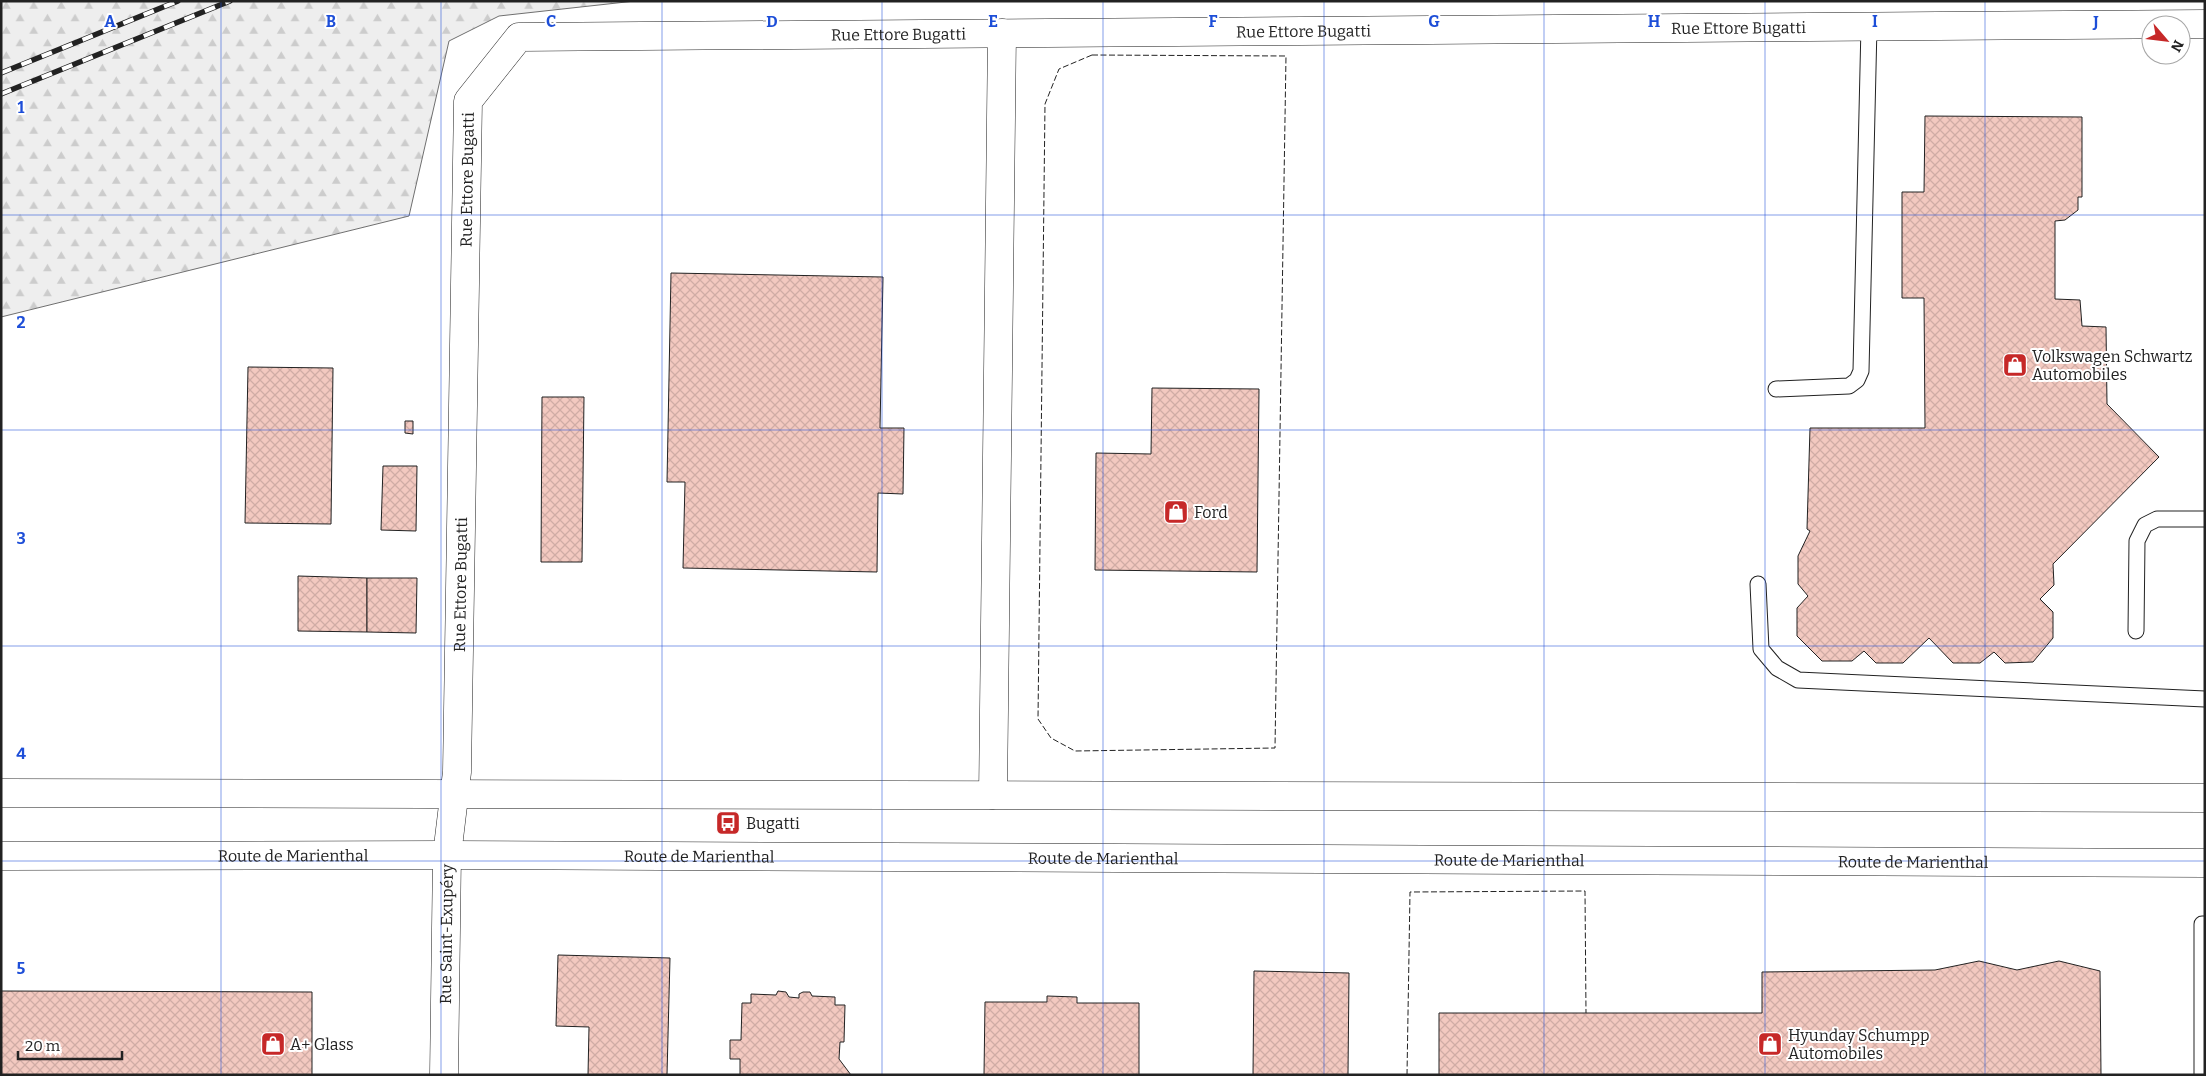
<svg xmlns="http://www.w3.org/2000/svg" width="2206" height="1076" viewBox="0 0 2206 1076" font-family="Bitter,serif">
  <defs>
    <pattern id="forest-firs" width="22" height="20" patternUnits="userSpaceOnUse" patternTransform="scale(1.25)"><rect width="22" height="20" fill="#eee"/><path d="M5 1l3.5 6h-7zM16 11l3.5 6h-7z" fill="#ccc"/></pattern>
    <pattern id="building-cross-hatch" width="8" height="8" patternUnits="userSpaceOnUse" patternTransform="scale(1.25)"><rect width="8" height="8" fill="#f3c9c0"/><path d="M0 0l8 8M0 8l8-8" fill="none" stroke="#d0aca5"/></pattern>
  </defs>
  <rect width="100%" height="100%" fill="#fff"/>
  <path fill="url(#forest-firs)" stroke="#6f6f6f" d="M 1,1 L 635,1 L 499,16 L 449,41 L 409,216 L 1,317 Z"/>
  <g fill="url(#building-cross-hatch)" stroke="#222">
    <path d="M 1925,116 L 2082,117 L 2082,197 L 2078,197 L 2078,210 L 2065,220 L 2055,221 L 2055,299 L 2080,300 L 2082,326 L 2106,327 L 2107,404 L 2159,457 L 2053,564 L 2054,585 L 2040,599 L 2053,612 L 2053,638 L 2033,662 L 2005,663 L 1994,652 L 1980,663 L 1953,663 L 1929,638 L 1903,663 L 1876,663 L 1864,651 L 1852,661 L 1822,661 L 1797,636 L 1797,608 L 1808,596 L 1798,584 L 1798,556 L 1810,531 L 1807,529 L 1810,428 L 1925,428 L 1924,298 L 1902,298 L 1902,192 L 1924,192 Z"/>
    <path d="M 671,273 L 883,277 L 880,428 L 904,428 L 903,494 L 878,493 L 877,572 L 683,568 L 685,482 L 667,482 Z"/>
    <path d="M 248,367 L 333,368 L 331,524 L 245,523 Z"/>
    <path d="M 1152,388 L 1259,389 L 1257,572 L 1095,570 L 1096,453 L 1151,454 Z"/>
    <path d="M 542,397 L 584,397 L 582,562 L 541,562 Z"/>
    <path d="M 405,421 L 413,421 L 413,434 L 405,433 Z"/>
    <path d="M 383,466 L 417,466 L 416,531 L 381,530 Z"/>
    <path d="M 298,576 L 367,578 L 367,632 L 298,631 Z"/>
    <path d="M 367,578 L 417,578 L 416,633 L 367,632 Z"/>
    <path d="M 558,955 L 670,958 L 667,1075 L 588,1075 L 589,1027 L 556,1026 Z"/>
    <path d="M 1979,961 L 2017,970 L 2059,961 L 2100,971 L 2101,1075 L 1439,1075 L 1439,1013 L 1762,1013 L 1762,972 L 1935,970 Z"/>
    <path d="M 1254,971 L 1349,973 L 1348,1075 L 1253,1075 Z"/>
    <path d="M 1,991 L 312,992 L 312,1075 L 1,1075 Z"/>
    <path d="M 778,991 L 786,992 L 789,997 L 799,998 L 799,994 L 803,992 L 810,992 L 812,996 L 835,997 L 835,1005 L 845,1005 L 844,1042 L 840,1042 L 839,1059 L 851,1075 L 740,1075 L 740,1059 L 730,1059 L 730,1040 L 741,1040 L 742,1003 L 751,1003 L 751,994 L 776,995 Z"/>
    <path d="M 1047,996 L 1077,997 L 1077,1003 L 1139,1003 L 1139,1075 L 984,1075 L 985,1002 L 1047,1002 Z"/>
  </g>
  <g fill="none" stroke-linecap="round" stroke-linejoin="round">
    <defs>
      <g id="lane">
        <path d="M 1776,389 L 1849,386 L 1857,380 L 1861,371 L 1869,26"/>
        <path d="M 1758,584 L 1761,649 L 1777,668 L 1798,680 L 2205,699"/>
        <path d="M 2136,631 L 2137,541 L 2145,525 L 2157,519 L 2205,519"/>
        <path d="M 2202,1075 L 2202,924 L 2205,924"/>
      </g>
      <g id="street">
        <path d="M 993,795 L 1002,33"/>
        <path id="s1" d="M 1,856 L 447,855 L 2205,863"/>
        <path id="s2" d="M 444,1075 L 447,855 L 457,772 L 468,101 L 519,37 L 2205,24"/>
      </g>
      <path id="secondary" d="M 1,793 L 2205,798"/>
    </defs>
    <use href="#lane" stroke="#222" stroke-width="17"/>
    <use href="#street" stroke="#222" stroke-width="29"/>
    <use href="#secondary" stroke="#222" stroke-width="29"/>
    <use href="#lane" stroke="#fff" stroke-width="15"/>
    <use href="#street" stroke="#fff" stroke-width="28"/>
    <use href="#secondary" stroke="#fff" stroke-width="28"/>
    <defs>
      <g id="rail">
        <path d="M 1,73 L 178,1"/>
        <path d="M 1,94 L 230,1"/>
      </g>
    </defs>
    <use href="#rail" stroke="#222" stroke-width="5.5"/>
    <use href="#rail" stroke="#fff" stroke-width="4" stroke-dasharray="11" stroke-linecap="butt"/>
    <g stroke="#222" stroke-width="1" stroke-dasharray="6 2.5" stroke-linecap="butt">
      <path d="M 1092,55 L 1286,56 L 1275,748 L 1075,751 L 1051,738 L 1038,719 L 1045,104 L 1059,69 Z"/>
      <path d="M 1407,1075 L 1410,892 L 1585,891 L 1586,1013"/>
    </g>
  </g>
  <path fill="none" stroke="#1d4ed8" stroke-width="1" stroke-opacity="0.55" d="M 221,1 L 221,1075M 441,1 L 441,1075M 662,1 L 662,1075M 882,1 L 882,1075M 1103,1 L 1103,1075M 1324,1 L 1324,1075M 1544,1 L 1544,1075M 1765,1 L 1765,1075M 1985,1 L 1985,1075M 1,215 L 2205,215M 1,430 L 2205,430M 1,646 L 2205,646M 1,861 L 2205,861"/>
  <defs>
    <symbol id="shop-square" viewBox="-11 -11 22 22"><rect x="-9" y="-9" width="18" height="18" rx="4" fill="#c62828" stroke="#fff"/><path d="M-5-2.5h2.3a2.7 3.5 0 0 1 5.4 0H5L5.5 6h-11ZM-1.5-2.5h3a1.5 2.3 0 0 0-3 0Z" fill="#fff"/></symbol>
    <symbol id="bus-square" viewBox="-11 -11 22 22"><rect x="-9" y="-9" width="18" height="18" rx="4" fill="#c62828" stroke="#fff"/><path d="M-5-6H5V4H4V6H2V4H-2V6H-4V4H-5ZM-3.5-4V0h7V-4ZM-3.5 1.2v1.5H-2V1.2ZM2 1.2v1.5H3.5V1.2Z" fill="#fff"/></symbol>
  </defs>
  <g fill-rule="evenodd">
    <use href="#shop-square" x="2001" y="351" width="28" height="28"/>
    <use href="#shop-square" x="1162" y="498" width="28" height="28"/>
    <use href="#bus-square" x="714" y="809" width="28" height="28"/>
    <use href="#shop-square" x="259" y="1030" width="28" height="28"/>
    <use href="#shop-square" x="1756" y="1030" width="28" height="28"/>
  </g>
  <g text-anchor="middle" stroke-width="4" stroke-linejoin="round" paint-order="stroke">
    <g font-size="16" fill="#222" stroke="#fff">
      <text dy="6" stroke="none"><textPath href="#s2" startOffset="2276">Rue Ettore Bugatti</textPath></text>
      <text dy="6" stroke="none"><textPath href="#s2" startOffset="1841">Rue Ettore Bugatti</textPath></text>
      <text dy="6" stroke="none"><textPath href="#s2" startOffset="1436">Rue Ettore Bugatti</textPath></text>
      <text dy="6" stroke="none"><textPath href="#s2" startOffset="896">Rue Ettore Bugatti</textPath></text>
      <text dy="6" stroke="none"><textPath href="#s2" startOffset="491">Rue Ettore Bugatti</textPath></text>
      <text dy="6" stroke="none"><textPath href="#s1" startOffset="292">Route de Marienthal</textPath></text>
      <text dy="6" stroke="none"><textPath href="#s1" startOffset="698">Route de Marienthal</textPath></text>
      <text dy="6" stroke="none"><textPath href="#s1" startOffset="1102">Route de Marienthal</textPath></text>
      <text dy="6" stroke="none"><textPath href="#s1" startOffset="1508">Route de Marienthal</textPath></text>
      <text dy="6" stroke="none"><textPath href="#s1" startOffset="1912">Route de Marienthal</textPath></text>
      <text dy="6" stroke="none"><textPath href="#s2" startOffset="141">Rue Saint-Exupéry</textPath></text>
    </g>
    <g font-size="16" fill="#222" stroke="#fff" text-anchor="start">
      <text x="2032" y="362">Volkswagen Schwartz<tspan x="2032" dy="18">Automobiles</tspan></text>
      <text x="1194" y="518">Ford</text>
      <text x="746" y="829">Bugatti</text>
      <text x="1788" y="1041">Hyunday Schumpp<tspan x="1788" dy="18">Automobiles</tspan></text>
      <text x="290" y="1050">A+ Glass</text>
    </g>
  </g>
  <g font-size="16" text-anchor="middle" font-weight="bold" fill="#1d4ed8" stroke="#fff" stroke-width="4" stroke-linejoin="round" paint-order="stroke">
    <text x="110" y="27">A</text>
    <text x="331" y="27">B</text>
    <text x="551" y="27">C</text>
    <text x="772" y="27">D</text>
    <text x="993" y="27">E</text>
    <text x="1213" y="27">F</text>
    <text x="1434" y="27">G</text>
    <text x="1654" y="27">H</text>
    <text x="1875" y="27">I</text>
    <text x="2096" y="27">J</text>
    <text x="21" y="113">1</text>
    <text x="21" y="328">2</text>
    <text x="21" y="544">3</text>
    <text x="21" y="759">4</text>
    <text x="21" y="974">5</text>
  </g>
  <rect width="2206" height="1076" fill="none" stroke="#222222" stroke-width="5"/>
  <g transform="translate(2166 40) rotate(118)"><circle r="24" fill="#ffffff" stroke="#a7a7a7"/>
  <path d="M0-4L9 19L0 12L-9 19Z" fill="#c62828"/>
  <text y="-8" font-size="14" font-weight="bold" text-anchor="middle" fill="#222222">N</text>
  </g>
  <path d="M18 1051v8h104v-8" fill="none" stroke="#222222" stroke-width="2.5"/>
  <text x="25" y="1051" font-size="15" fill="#222222" stroke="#ffffff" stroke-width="4" paint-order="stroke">20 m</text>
</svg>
